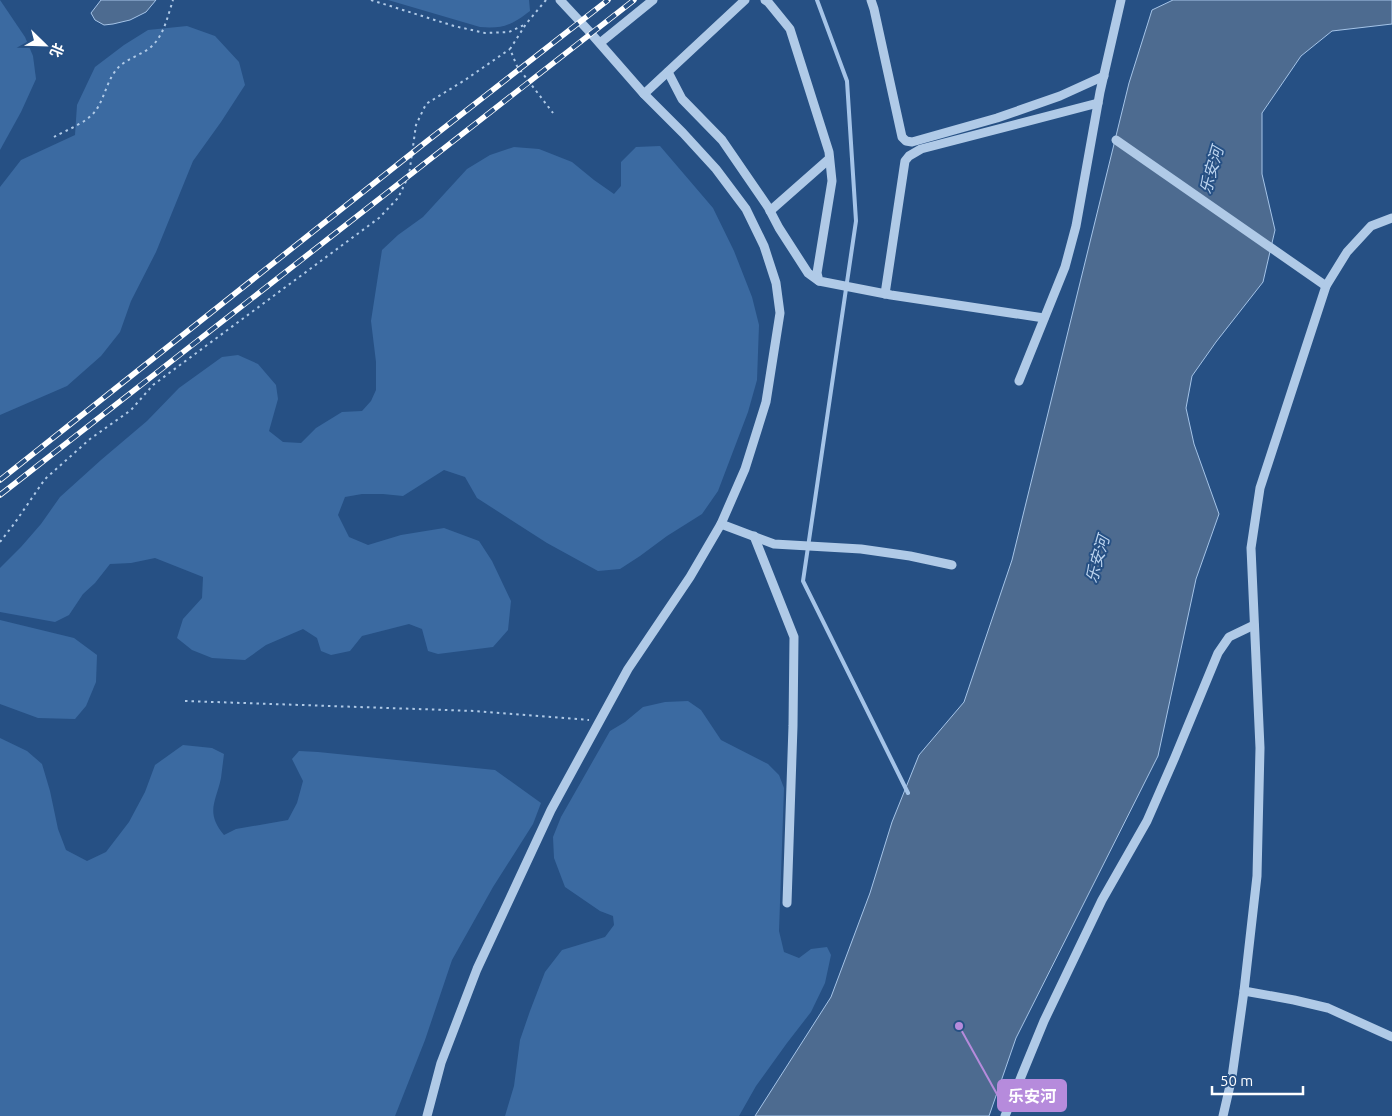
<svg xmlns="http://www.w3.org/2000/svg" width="1392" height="1116" viewBox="0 0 1392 1116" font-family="Ubuntu,'Noto Sans SC',sans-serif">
  <rect width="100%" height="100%" fill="#265084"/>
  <g fill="#3b6aa1">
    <path d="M 0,0 L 25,37 L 33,56 L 36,79 L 21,112 L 0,150 Z"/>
    <path d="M 388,0 L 529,0 L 530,11 C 512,25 502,29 480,27 Z"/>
    <path d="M 187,26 L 215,36 L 239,62 L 245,85 L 221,122 L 193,161 L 156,252 L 131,301 L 120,332 L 101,356 L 67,386 L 0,415 L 0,187 L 21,160 L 75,135 L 77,105 L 95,67 L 124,45 L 148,30 Z"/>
    <path d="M 660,146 L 713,208 L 734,251 L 752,297 L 759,325 L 757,380 L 748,412 L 718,491 L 702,514 L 667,536 L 640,556 L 620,569 L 598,571 L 547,543 L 477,498 L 465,477 L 444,470 L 403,496 L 383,494 L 362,494 L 345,497 L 338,515 L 349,537 L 368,545 L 401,535 L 444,528 L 479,541 L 492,561 L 511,601 L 508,630 L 493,647 L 438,654 L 428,651 L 422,629 L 409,624 L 362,636 L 350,651 L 331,655 L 321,651 L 317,638 L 303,629 L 266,645 L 245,660 L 212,658 L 192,650 L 177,638 L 183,619 L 202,598 L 203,577 L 155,558 L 131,563 L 110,564 L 95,583 L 83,594 L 69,615 L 55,622 L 0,612 L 0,568 L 21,547 L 41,524 L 60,497 L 101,460 L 147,421 L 179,388 L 222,357 L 238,355 L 258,364 L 276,385 L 278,399 L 269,431 L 283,442 L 301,443 L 316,428 L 342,412 L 362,411 L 371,401 L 376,390 L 376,362 L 371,321 L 382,250 L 398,235 L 423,217 L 467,169 L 490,155 L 514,147 L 539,149 L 572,162 L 594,180 L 614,194 L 621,186 L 621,162 L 636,147 Z"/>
    <path d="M 0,620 L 74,638 L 97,655 L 96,682 L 86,706 L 75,719 L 38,718 L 0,704 Z"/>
    <path d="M 688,701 L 701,710 L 721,740 L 768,764 L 779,775 L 784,788 L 779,931 L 784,952 L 799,958 L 811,949 L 827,947 L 831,955 L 825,983 L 811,1012 L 787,1043 L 756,1086 L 739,1116 L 505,1116 L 514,1086 L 520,1040 L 530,1011 L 545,972 L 562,950 L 605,937 L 614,925 L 613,916 L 600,911 L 565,887 L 554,858 L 553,837 L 561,817 L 610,731 L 625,722 L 643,707 L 665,702 Z"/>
    <path d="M 0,738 L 27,751 L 42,764 L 50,791 L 58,829 L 66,850 L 87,861 L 106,852 L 129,822 L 145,792 L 155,765 L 183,745 L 212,748 L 224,754 C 223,762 222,770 221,778 C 216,802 205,812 224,835 L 236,829 L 288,820 L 297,803 L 303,781 L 292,759 L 299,751 L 318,752 L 495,770 L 541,803 L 533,824 L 493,887 L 452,960 L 425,1040 L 395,1116 L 0,1116 Z"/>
  </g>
  <g fill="#4d6b90" stroke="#a5c4e8">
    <path d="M 101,0 L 156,0 L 146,12 L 130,20 L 113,24 L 104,25 L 95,20 L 91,13 Z"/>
    <path d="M 1173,0 L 1392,0 L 1392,24 L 1332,31 L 1301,56 L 1262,113 L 1262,174 L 1275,230 L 1263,282 L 1216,342 L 1192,376 L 1186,408 L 1194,444 L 1219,514 L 1196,579 L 1158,756 L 1016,1038 L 989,1116 L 755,1116 L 831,997 L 870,893 L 892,822 L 919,755 L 964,702 L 1012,560 L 1129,83 L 1152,10 Z"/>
  </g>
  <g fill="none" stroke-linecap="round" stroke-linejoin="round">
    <path stroke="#a5c4e8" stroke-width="4" d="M 817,0 L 847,81 L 856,221 L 803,581 L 908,793"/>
    <g stroke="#b0cae7" stroke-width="2" stroke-dasharray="2.5 4" stroke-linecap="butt">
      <path d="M 371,0 L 454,26 L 485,33 L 509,32 L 526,24"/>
      <path d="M 546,0 L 526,24 L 510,49 L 517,66 L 553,113"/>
      <path d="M 54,137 C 68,129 90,122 98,107 C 105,95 108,79 117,69 C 125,59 144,54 152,46 C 164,35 168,15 173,0"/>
      <path d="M 0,542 L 14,524 L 45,479 L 90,439 L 131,410 L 153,385 L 379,218 L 398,198 L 409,175 L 416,125 L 426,104 L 465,80 L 510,49"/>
      <path d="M 185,701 L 475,711 L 589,720"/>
    </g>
    <g stroke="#b0cae7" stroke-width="9">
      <path d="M 765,0 L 768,2 L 790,29 L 829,152 L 832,181 L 817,273 L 819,281 L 891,295 L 1044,318"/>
      <path d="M 871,0 L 874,9 L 902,137 L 906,141 L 912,142 L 997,118 L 1060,96 L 1104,76"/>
      <path d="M 600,43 L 653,0"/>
      <path d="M 668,72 L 682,99 L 722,140 L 768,207 L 779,228 L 808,273 L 819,281"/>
      <path d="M 644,94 L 745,0"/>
      <path d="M 1116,140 L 1326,286"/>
      <path d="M 770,211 L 829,159"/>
      <path d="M 885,294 L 905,161 L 909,156 L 921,149 L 1098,103"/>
      <path d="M 1019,381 L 1065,267 L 1076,226 L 1100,92 L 1121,0"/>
      <path d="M 721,524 L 774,544 L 861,549 L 910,556 L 952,565"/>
      <path d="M 754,536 L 794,637 L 793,726 L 787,903"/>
      <path d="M 1244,991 L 1294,1000 L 1328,1008 L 1392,1037"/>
      <path d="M 427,1116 L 441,1063 L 477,969 L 551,810 L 628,669 L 690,577 L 721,524 L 745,469 L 766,402 L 780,313 L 776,283 L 764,246 L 746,209 L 716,169 L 683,133 L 644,94 L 588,30 L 560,0"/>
      <path d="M 1005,1116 L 1044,1021 L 1102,900 L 1147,821 L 1175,757 L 1218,653 L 1229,637 L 1254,625"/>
      <path d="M 1223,1116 L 1232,1077 L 1244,991 L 1257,876 L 1260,748 L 1251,548 L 1260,488 L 1326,286 L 1347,252 L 1371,226 L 1392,218"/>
    </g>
    <defs>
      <g id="rail">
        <path d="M 0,480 L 426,142 L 608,0"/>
        <path d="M 0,495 L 634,0"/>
      </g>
    </defs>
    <use href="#rail" stroke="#fff" stroke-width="5.5"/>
    <use href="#rail" stroke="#265084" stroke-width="4" stroke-dasharray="11" stroke-linecap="butt"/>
  </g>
  <g text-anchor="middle" stroke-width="4" stroke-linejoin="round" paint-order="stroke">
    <g font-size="16" font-style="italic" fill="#bcd4ef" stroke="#265084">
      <text transform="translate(1211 170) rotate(-74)" y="6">乐安河</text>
      <text transform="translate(1097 559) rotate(-74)" y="6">乐安河</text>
    </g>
  </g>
  <path fill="none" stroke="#b68bdc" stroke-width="2" d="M959 1026L998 1096"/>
  <circle fill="#b68bdc" stroke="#265084" stroke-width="2" cx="959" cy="1026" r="5"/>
  <rect fill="#b68bdc" stroke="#b68bdc" stroke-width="2" x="998" y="1080" width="68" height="31" rx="5"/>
  <g font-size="16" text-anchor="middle" font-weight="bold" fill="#fff">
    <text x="1032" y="1102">乐安河</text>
  </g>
  <g transform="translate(45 45) rotate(113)" stroke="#265084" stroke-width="4" paint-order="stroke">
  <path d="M0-4L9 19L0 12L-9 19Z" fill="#ffffff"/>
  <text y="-8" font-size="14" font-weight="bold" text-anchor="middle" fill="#ffffff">北</text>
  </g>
  <path d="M1212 1086v8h91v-8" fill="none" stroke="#ffffff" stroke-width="2.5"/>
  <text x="1220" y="1086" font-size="15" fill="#ffffff" stroke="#265084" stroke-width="4" paint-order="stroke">50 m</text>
</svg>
